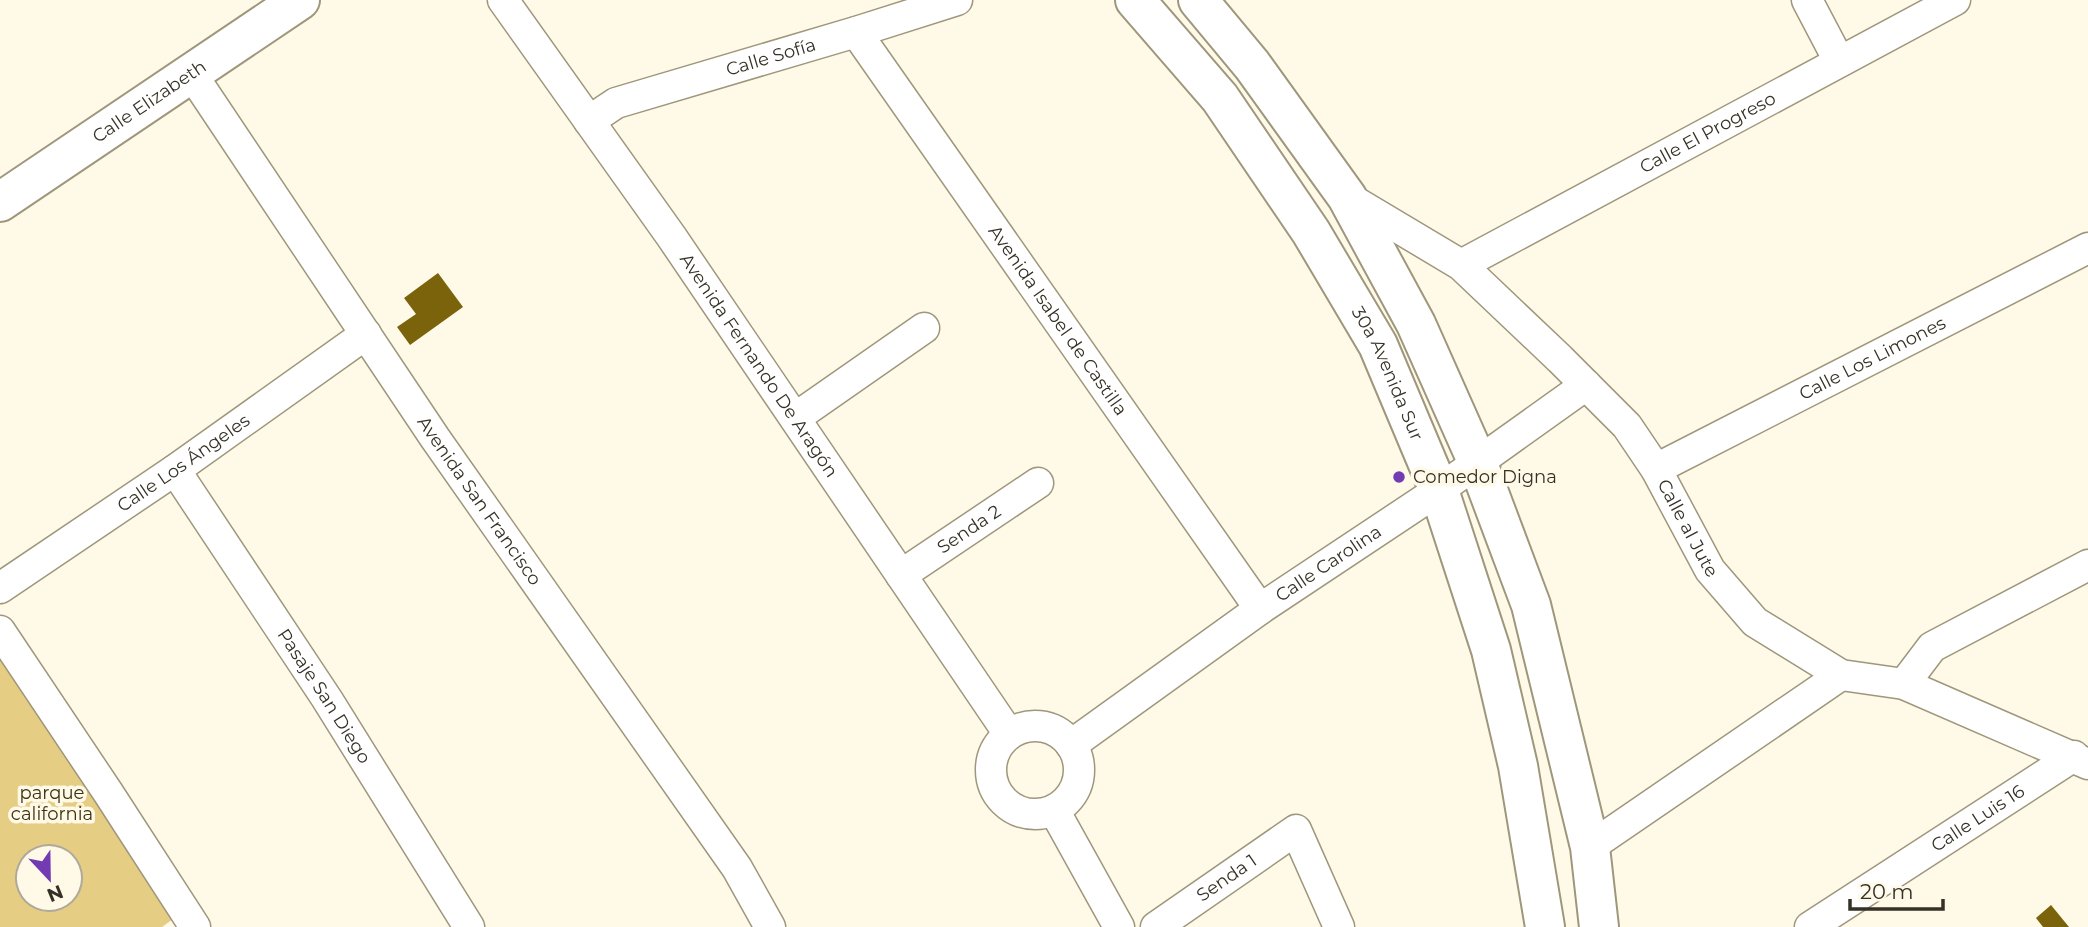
<svg xmlns="http://www.w3.org/2000/svg" width="2088" height="927" viewBox="0 0 2088 927" font-family="Montserrat,sans-serif">
  <rect width="100%" height="100%" fill="#fff9e8"/>
  <path fill="#e5cd84" fill-rule="evenodd" d="M 0,632 L 184,911 L 162,927 L 0,927 ZM 28,857 L 70,857 L 70,899 L 28,899 Z"/>
  <g fill="#7b630b">
    <path d="M 438,273 L 463,307 L 410,345 L 397,327 L 416,314 L 404,298 Z"/>
    <path d="M 2051,905 L 2069,927 L 2043,927 L 2036,918 Z"/>
  </g>
  <g fill="none" stroke-linecap="round" stroke-linejoin="round">
    <defs>
      <g id="street">
        <path id="s1" d="M 503,0 L 671,236 L 1009,734"/>
        <path d="M 1807,0 L 1839,61"/>
        <path id="s2" d="M 856,32 L 1260,609"/>
        <path id="s3" d="M 191,73 L 435,438 L 737,868 L 770,927"/>
        <path id="s4" d="M 589,121 L 616,103 L 856,32 L 957,0"/>
        <path id="s5" d="M 1347,197 L 1461,265 L 1560,359 L 1627,426 L 1656,469 L 1710,570 L 1755,622 L 1841,675 L 1904,684 L 2088,764"/>
        <path id="s6" d="M 1461,265 L 1955,0"/>
        <path d="M 795,418 L 924,328"/>
        <path id="s7" d="M 1656,469 L 2088,248"/>
        <path id="s8" d="M 175,470 L 327,699 L 469,927"/>
        <path id="s9" d="M 901,575 L 1038,483"/>
        <path id="s10" d="M 0,588 L 175,470 L 366,334"/>
        <path d="M 0,631 L 109,794 L 195,927"/>
        <path d="M 1904,684 L 1932,647 L 2088,565"/>
        <circle cx="1035" cy="770" r="44"/>
        <path id="s11" d="M 1071,745 L 1260,609 L 1439,490 L 1586,385"/>
        <path d="M 1054,810 L 1119,927"/>
        <path d="M 1590,847 L 1841,675"/>
        <path id="s12" d="M 1156,927 L 1296,830 L 1339,927"/>
        <path id="s13" d="M 1810,927 L 2074,756"/>
      </g>
      <g id="secondary">
        <path id="s14" d="M 1135,0 L 1220,98 L 1311,232 L 1378,345 L 1439,490 L 1491,650 L 1518,766 L 1545,927"/>
        <path d="M 1198,0 L 1252,65 L 1347,197 L 1416,324 L 1477,461 L 1531,605 L 1590,847 L 1599,927"/>
        <path id="s15" d="M 0,202 L 300,0"/>
      </g>
    </defs>
    <use href="#street" stroke="#9f977b" stroke-width="33"/>
    <use href="#secondary" stroke="#9f977b" stroke-width="42"/>
    <use href="#street" stroke="#fff" stroke-width="30"/>
    <use href="#secondary" stroke="#fff" stroke-width="38"/>
  </g>
  <circle fill="#733bb1" stroke="#fff9e8" stroke-width="2.5" cx="1399" cy="477" r="7"/>
  <g text-anchor="middle" stroke-width="7" stroke-linejoin="round" paint-order="stroke">
    <g font-size="18" fill="#343126" stroke="#fff9e8">
      <text dy="6" stroke="none"><textPath href="#s4" startOffset="194">Calle Sofía</textPath></text>
      <text dy="6" stroke="none"><textPath href="#s15" startOffset="180">Calle Elizabeth</textPath></text>
      <text dy="6" stroke="none"><textPath href="#s6" startOffset="280">Calle El Progreso</textPath></text>
      <text dy="6" stroke="none"><textPath href="#s2" startOffset="352">Avenida Isabel de Castilla</textPath></text>
      <text dy="6" stroke="none"><textPath href="#s7" startOffset="243">Calle Los Limones</textPath></text>
      <text dy="6" stroke="none"><textPath href="#s1" startOffset="446">Avenida Fernando De Aragón</textPath></text>
      <text dy="6" stroke="none"><textPath href="#s14" startOffset="453">30a Avenida Sur</textPath></text>
      <text dy="6" stroke="none"><textPath href="#s10" startOffset="222">Calle Los Ángeles</textPath></text>
      <text dy="6" stroke="none"><textPath href="#s3" startOffset="516">Avenida San Francisco</textPath></text>
      <text dy="6" stroke="none"><textPath href="#s5" startOffset="483">Calle al Jute</textPath></text>
      <text dy="6" stroke="none"><textPath href="#s9" startOffset="82">Senda 2</textPath></text>
      <text dy="6" stroke="none"><textPath href="#s11" startOffset="315">Calle Carolina</textPath></text>
      <text dy="6" stroke="none"><textPath href="#s8" startOffset="271">Pasaje San Diego</textPath></text>
      <text dy="6" stroke="none"><textPath href="#s13" startOffset="200">Calle Luis 16</textPath></text>
      <text dy="6" stroke="none"><textPath href="#s12" startOffset="86">Senda 1</textPath></text>
    </g>
    <g font-size="18" fill="#343126" stroke="#fff9e8" text-anchor="start">
      <text x="1413" y="483">Comedor Digna</text>
    </g>
    <g font-size="18" fill="#3e3311" stroke="#fff9e8">
      <text x="52" y="799">parque<tspan x="52" dy="21">california</tspan></text>
    </g>
  </g>
  <g transform="translate(49 878) rotate(158)"><circle r="33" fill="#fff9e8" stroke="#aea99a" stroke-width="2"/>
  <path d="M0-5L12 26L0 18L-12 26Z" fill="#733bb1"/>
  <text y="-10" font-size="19" font-weight="bold" text-anchor="middle" fill="#343126">N</text>
  </g>
  <path d="M1850 899v10h93v-10" fill="none" stroke="#343126" stroke-width="3.5"/>
  <text x="1860" y="899" font-size="21" fill="#343126" stroke="#fff9e8" stroke-width="5" paint-order="stroke">20 m</text>
</svg>
